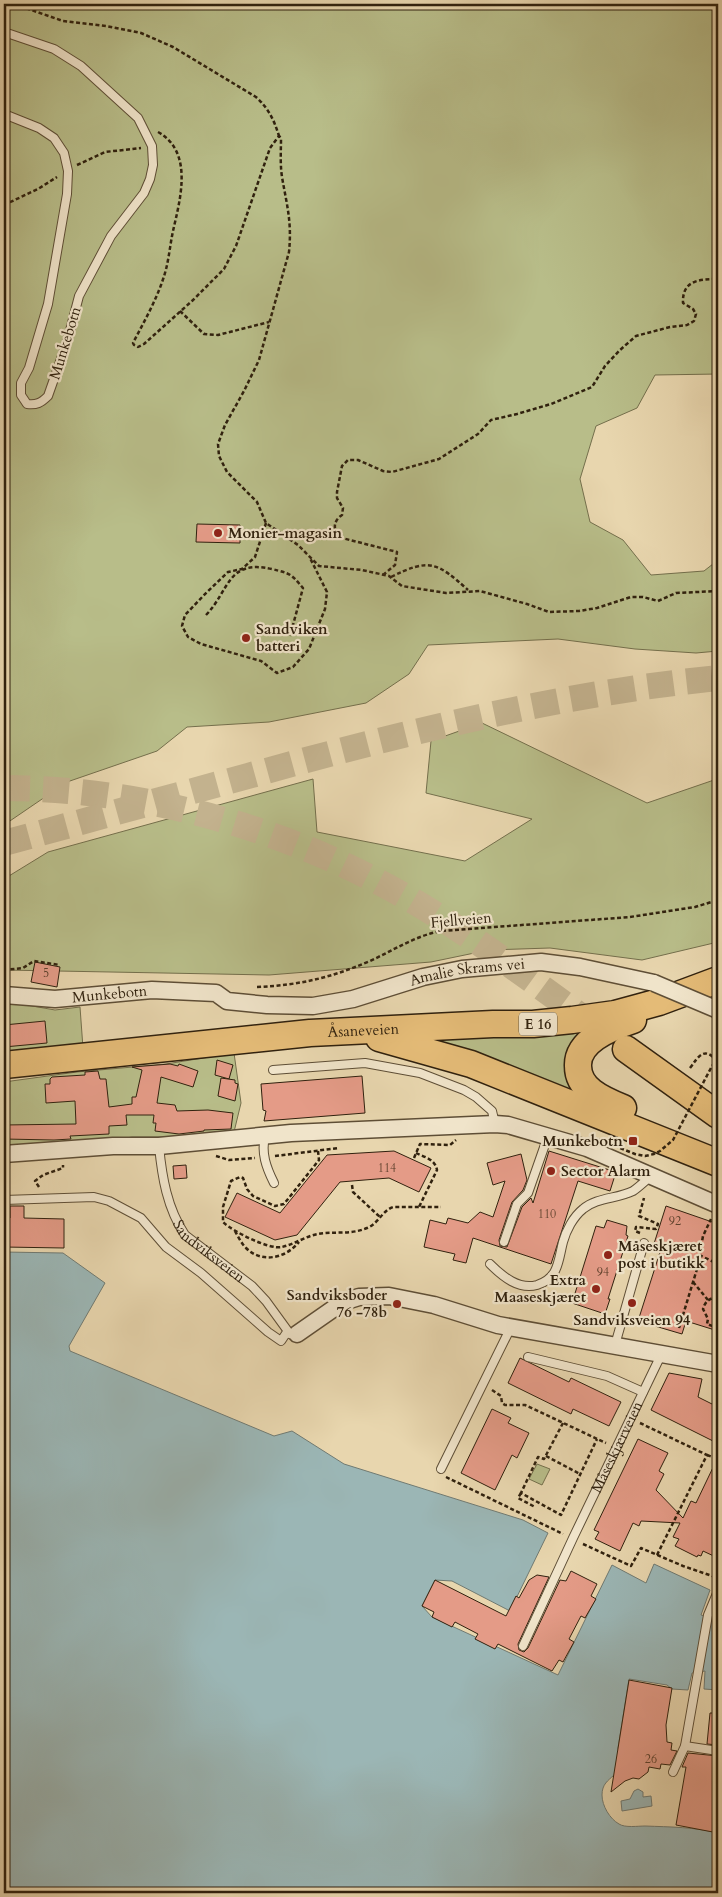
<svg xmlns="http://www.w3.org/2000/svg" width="722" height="1897" viewBox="0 0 722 1897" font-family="Cardo,serif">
  <rect width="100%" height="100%" fill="#e8d6ae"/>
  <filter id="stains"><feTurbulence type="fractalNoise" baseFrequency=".004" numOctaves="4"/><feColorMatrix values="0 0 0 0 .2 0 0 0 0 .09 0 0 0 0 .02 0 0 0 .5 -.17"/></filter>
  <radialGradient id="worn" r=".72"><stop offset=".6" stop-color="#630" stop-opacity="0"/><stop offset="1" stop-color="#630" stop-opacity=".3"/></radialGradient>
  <g fill="#b8bd89" stroke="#746f4c">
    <path d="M 4,4 L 718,4 L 718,374 L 655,375 L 637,408 L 596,426 L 580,479 L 590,522 L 623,540 L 651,575 L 704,571 L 718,560 L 718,651 L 696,653 L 635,649 L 558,639 L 428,645 L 409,674 L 366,703 L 269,722 L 187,727 L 157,751 L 67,782 L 4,825 Z"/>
    <path d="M 482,723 L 647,803 L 714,780 L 718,768 L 718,942 L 642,960 L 550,948 L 489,950 L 431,962 L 269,975 L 4,970 L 4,879 L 48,852 L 313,779 L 317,832 L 465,861 L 532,819 L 426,793 L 431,741 Z"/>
    <path d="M 4,1001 L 55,1010 L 80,1007 L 83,1048 L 4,1057 Z"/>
    <path d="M 586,1029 L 574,1040 L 615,1113 L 423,1036 Z"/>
    <path d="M 234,1053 L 241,1103 L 234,1132 L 179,1137 L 132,1137 L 108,1141 L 4,1150 L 4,1082 L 77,1072 L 166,1064 Z"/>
    <path d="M 537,1464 L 550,1469 L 542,1485 L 529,1479 Z"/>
  </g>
  <g fill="#9bb6b5" stroke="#707a72">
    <path d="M 4,1252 L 63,1253 L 105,1283 L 69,1346 L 70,1351 L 274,1436 L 292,1431 L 344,1464 L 523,1520 L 548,1533 L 510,1611 L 452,1581 L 435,1580 L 422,1606 L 432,1617 L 558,1675 L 612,1565 L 646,1583 L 654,1564 L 710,1590 L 701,1615 L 713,1618 L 718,1609 L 718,1690 L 704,1689 L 705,1671 L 692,1673 L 688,1690 L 672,1689 L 667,1685 L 629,1679 L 618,1748 C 627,1781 602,1773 602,1795 C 602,1806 610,1819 619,1824 C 625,1828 638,1826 645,1826 C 670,1827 695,1827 718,1833 L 718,1893 L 4,1893 Z"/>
    <path d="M 638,1789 L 643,1792 L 643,1797 L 651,1796 L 652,1806 L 622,1811 L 621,1801 L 630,1799 L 634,1791 Z"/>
  </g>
  <g fill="#e49b87" stroke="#30210e">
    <path d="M 197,524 L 240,525 L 240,543 L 196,542 Z"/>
    <path d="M 35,962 L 60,967 L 57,987 L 31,982 Z"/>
    <path d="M 45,1021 L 47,1043 L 4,1047 L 4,1025 Z"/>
    <path d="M 217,1060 L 233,1065 L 229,1079 L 215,1075 Z"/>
    <path d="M 170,1064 L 178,1066 L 179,1064 L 198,1071 L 193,1087 L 161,1077 L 157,1103 L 175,1105 L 177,1111 L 208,1110 L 233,1113 L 231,1129 L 204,1130 L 204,1131 L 179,1134 L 155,1131 L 156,1123 L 153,1123 L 154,1115 L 126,1115 L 127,1125 L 109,1126 L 109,1134 L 70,1136 L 71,1139 L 54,1140 L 4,1139 L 4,1125 L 76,1124 L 75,1101 L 46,1103 L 45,1084 L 50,1084 L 50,1079 L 52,1077 L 85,1075 L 85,1072 L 98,1071 L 100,1079 L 106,1079 L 109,1107 L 132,1104 L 132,1097 L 136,1097 L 142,1070 L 132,1067 Z"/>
    <path d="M 362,1076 L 365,1113 L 264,1121 L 266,1111 L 263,1110 L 261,1084 Z"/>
    <path d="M 221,1078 L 235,1080 L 235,1083 L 238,1084 L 235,1101 L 218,1096 Z"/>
    <path d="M 394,1151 L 431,1168 L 419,1192 L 389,1178 L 340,1182 L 297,1235 L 275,1240 L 225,1217 L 237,1193 L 280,1213 L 327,1155 Z"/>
    <path d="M 549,1151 L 616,1172 L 610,1191 L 578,1181 L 551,1264 L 473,1238 L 466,1263 L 453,1260 L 455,1254 L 424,1247 L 430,1220 L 446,1224 L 448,1218 L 468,1223 L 480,1212 L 493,1217 L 505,1181 L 493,1185 L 487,1163 L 521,1154 L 527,1180 L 523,1190 L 512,1202 L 499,1240 L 500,1246 L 507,1247 L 522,1207 L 531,1198 L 533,1203 Z"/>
    <path d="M 186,1165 L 187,1178 L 174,1179 L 173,1166 Z"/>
    <path d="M 10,1206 L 24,1206 L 24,1218 L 64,1219 L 64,1248 L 4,1247 L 4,1217 L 10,1218 Z"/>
    <path d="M 666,1206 L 718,1224 L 718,1331 L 686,1321 L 682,1334 L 638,1321 L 661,1249 L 652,1250 Z"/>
    <path d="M 607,1220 L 627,1226 L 626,1235 L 628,1236 L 608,1299 L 610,1299 L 605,1314 L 572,1303 L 596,1226 L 604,1228 Z"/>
    <path d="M 520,1358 L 569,1382 L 571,1378 L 621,1402 L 609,1426 L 573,1409 L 571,1414 L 508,1383 Z"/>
    <path d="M 669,1373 L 702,1379 L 698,1397 L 718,1407 L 718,1430 L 713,1441 L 651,1410 Z"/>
    <path d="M 492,1409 L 511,1418 L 508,1423 L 529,1433 L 517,1458 L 512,1455 L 495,1490 L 461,1473 Z"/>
    <path d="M 638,1439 L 668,1453 L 659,1471 L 664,1474 L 656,1490 L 683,1518 L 691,1501 L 696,1503 L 718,1457 L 718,1558 L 703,1551 L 701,1556 L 698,1555 L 697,1557 L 675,1546 L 679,1539 L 673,1537 L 680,1523 L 641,1521 L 639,1526 L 633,1523 L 620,1551 L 595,1539 L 599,1532 L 594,1530 Z"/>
    <path d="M 571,1571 L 597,1584 L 591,1596 L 596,1599 L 585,1618 L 581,1616 L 569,1639 L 574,1642 L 563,1662 L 559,1660 L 552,1671 L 498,1644 L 495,1649 L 475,1639 L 478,1634 L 455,1622 L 452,1627 L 432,1617 L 434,1612 L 422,1606 L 435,1580 L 506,1616 L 516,1596 L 519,1598 L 529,1580 L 537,1575 L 549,1577 L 518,1644 L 519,1650 L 524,1652 L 528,1648 L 560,1580 L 566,1581 Z"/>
    <path d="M 629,1680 L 672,1688 L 666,1725 L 667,1742 L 672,1743 L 671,1750 L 677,1751 L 670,1765 L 661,1764 L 660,1769 L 649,1767 L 648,1772 L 639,1779 L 633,1778 L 625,1781 L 611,1792 Z"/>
    <path d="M 710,1713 L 718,1713 L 718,1745 L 707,1744 Z"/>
    <path d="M 688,1753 L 718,1756 L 718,1833 L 676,1825 L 686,1767 L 682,1767 Z"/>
  </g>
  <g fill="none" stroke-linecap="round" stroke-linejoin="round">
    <g stroke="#c3b28e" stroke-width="26" stroke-dasharray="26 13" stroke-linecap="butt">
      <path d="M 4,788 C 151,789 294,830 420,905 C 482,942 539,986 597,1028"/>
      <path d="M 4,843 C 85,821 167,798 248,776 C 403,733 558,694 718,678"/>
    </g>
    <defs>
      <g id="service">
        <path d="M 4,32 L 54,49 L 81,66 L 138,118 L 152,146 L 153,165 L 150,179 L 144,193 L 111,236 L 79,296 L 67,342 L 48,396 C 41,403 37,405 27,404 L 21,395 L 21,383 L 29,368 L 48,304 L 67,194 L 68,171 L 64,153 L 54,138 L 39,128 L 4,114"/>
        <path d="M 273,1070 L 365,1063 L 420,1073 L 464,1090 L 476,1097 L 492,1111 L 495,1124"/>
        <path d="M 265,1136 C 261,1153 266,1167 274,1183"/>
        <path id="s1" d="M 159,1146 C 162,1177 167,1208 185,1235 L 252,1286 L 266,1301 L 290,1334"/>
        <path d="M 4,1200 L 94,1197 L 109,1201 L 141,1218 L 166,1247 L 201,1273 L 268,1332 L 281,1341 L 287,1332"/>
        <path d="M 504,1242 L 517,1204 L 528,1193 L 548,1136"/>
        <path d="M 490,1264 C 503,1277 519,1290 537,1285 C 559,1278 558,1261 563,1242 C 566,1231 573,1217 583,1209 C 597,1197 617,1199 633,1191 C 639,1187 645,1181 651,1176"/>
        <path d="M 615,1345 L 644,1243"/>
        <path d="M 528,1357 L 607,1376 L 643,1392"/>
        <path d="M 441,1469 L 511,1327"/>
        <path id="s2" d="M 523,1646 L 573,1538 L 661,1355"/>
        <path d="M 685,1746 L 718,1751"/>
        <path d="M 673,1772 L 685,1746 L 708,1615 L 718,1591"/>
      </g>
      <g id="minor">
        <path id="s3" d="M 4,995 L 55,999 L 152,990 L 216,993 L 227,1001 L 267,1005 L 313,1006 L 353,999 L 423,977 L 462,969 L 541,962 L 580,967 L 654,983"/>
        <path d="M 4,1154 L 113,1146 L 159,1146 L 291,1133 L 495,1124 L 508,1125 L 587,1148 L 718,1205"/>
        <path d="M 297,1334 L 343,1302 L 359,1297 L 389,1296 L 434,1305 L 498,1325 L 718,1364"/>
      </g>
      <g id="trunk">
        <path d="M 379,1038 L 471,1064 L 718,1163"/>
        <path d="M 626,1049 L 718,1115"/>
        <path id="s4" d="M 4,1065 L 310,1033 L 493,1024 L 533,1024 L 572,1020 L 615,1014 L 659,1002 L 718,980"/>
        <path d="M 623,1108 C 613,1104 601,1099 592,1092 C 584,1086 578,1077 578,1066 C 577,1040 612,1027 633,1020"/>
      </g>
    </defs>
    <use href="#service" stroke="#5e4e36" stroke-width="10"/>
    <use href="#minor" stroke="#5e4e36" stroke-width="19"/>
    <use href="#trunk" stroke="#30210e" stroke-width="29"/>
    <g stroke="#30210e" stroke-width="2.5" stroke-dasharray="4 2.5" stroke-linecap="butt">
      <path d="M 14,4 L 63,21 L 106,26 L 141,33 L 173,47 L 256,97 C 269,109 274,120 279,136"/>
      <path d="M 158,132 C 194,152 180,200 173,231 C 170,245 169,259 165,273 C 158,297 145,320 133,343 L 134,345 L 138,347 L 144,344 L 192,301 L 224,269 L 236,246 L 270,148 L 279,136 L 281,138 C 281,151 280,164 282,177 C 287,206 292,222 289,252 L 259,360 L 244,391 L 225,425 L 218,444 L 219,456 L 227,472 L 257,502 L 266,523 L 298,545 L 319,566 L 362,570 L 389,576 L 402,586 L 446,593 L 480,591 L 527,604 L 549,612 L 579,611 L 597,608 L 631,597 L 643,597 L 658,601 L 676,593 L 718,591"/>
      <path d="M 77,165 L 105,152 L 141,148"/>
      <path d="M 4,205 L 38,189 L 57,177"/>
      <path d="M 180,311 L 204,334 L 218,335 L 269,322"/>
      <path d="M 266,523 L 255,557 L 242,569 L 228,572 L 207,592 L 185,615 L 182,626 L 188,637 L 201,644 L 261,661 L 277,673 L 293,667 L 309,649 L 325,609 L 327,592 L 310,558"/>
      <path d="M 383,575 L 395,565 L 397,552 L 342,538 C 332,531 333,521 342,515 L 343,508 L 337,498 L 337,492 L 342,466 L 348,460 L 358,460 L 383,471 L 392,472 L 439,459 L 478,434 L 491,420 L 517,414 L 551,404 L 592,387 L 605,366 L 620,350 L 636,336 L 670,327 L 687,325 L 694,321 L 696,314 L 693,309 L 683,303 C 682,280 700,279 718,279"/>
      <path d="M 391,577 C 429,558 437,562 468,590"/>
      <path d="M 206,615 C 230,590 227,559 272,569 C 291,574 290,573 303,588 L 290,636"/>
      <path d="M 4,970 L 23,968 L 34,961 L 60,965"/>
      <path d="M 257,987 C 300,985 330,978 370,961 C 394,950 415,936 441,931 L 630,917 L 695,907 L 718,900"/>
      <path d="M 712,1066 L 717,1061"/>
      <path d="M 690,1068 C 699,1056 704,1046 717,1061"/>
      <path d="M 318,1151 L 319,1160 L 284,1204 L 275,1206 L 253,1196 L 247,1189 L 243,1178 L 240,1177 L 231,1181 L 223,1207 L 223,1222 C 232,1231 269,1250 282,1247 C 295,1244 306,1236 318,1234 C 334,1231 351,1235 367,1228 C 378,1224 382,1211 393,1207 L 441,1207"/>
      <path d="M 416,1153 C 424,1157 435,1159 437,1170 L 419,1207"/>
      <path d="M 216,1156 L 229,1160 L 255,1158"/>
      <path d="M 275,1156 L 339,1148"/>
      <path d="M 414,1158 L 420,1144 L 450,1145 L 456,1140"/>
      <path d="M 352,1185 L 353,1192 L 381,1218"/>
      <path d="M 39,1187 L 35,1181 L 43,1175 L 63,1168 L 63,1165"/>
      <path d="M 235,1231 C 238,1236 241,1243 246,1248 C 262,1264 286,1258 299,1242"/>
      <path d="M 640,1233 L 635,1231 L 636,1227 L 656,1229 L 658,1224 L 639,1216 L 644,1198"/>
      <path d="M 699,1255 L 718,1264"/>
      <path d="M 693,1282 L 708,1300"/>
      <path d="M 718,1297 C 710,1298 705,1301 703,1309 L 708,1319 L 707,1324 L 718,1328"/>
      <path d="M 679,1328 L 697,1269 L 703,1236 L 711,1219"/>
      <path d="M 492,1390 L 501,1396 L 502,1403 L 505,1405 L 525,1405 L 606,1443"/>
      <path d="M 563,1423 L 544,1459 L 538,1457 L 521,1493 L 561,1515 L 597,1439"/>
      <path d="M 640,1423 L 707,1455 L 657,1555"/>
      <path d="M 707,1455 L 718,1459"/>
      <path d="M 546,1456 L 580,1474"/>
      <path d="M 446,1477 L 563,1534"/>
      <path d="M 521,1493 L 518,1498 L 535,1507"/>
      <path d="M 583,1544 L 631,1566 L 641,1548 L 683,1566 L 718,1578"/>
    </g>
    <use href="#service" stroke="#f0e4ca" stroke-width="8"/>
    <use href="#minor" stroke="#f0e4ca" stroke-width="16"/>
    <use href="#trunk" stroke="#e4bb77" stroke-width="26"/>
    <defs>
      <path id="minor-bridge" d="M 654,983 L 718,1010"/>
    </defs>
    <use href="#minor-bridge" stroke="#5e4e36" stroke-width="19" stroke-linecap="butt"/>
    <path stroke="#30210e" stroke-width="2.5" stroke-dasharray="4 2.5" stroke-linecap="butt" d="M 590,1136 L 635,1154 L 645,1156 L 654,1154 L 660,1151 L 673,1140 L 712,1066"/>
    <use href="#minor-bridge" stroke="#f0e4ca" stroke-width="16"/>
  </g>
  <g fill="#8f2418" stroke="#f0e4ca" stroke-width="2">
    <circle cx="218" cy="533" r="5"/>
    <circle cx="246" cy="638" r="5"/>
    <rect x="628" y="1136" width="10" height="10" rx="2.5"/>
    <circle cx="551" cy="1171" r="5"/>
    <circle cx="608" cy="1255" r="5"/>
    <circle cx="596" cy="1289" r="5"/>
    <circle cx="632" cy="1303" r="5"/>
    <circle cx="397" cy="1304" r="5"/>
  </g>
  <g text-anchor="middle" stroke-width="4.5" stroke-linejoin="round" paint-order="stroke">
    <g font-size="12" fill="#5d402c">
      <text x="46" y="977">5</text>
      <text x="387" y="1172">114</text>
      <text x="547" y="1218">110</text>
      <text x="675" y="1225">92</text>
      <text x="603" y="1276">94</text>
      <text x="651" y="1763">26</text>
    </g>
    <rect fill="#f0e4ca" stroke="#6a5c46" stroke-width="1" x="519" y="1012.5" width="38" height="23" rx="4"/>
    <g font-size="14" font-weight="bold" fill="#30210e">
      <text x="538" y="1029">E 16</text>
    </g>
    <g font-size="15" fill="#30210e" stroke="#f0e4ca">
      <text transform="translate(65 343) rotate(-73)" y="5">Munkebotn</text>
      <text transform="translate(461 920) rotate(-5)" y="5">Fjellveien</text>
      <text dy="5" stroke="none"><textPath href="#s3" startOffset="471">Amalie Skrams vei</textPath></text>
      <text dy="5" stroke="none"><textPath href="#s3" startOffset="106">Munkebotn</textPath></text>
      <text dy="5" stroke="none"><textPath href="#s4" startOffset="361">Åsaneveien</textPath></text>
      <text dy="5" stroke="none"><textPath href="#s1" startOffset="122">Sandviksveien</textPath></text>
      <text dy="5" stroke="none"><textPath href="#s2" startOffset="220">Måseskjærveien</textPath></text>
    </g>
    <g font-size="15" font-weight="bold" fill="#30210e" stroke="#f0e4ca" text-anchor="start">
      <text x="228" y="538">Monier-magasin</text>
      <text x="256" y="634">Sandviken<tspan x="256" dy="17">batteri</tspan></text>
      <text x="623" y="1146" text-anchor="end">Munkebotn</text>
      <text x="561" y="1176">Sector Alarm</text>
      <text x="618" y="1251">Måseskjæret<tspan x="618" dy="17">post i butikk</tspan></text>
      <text x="586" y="1285" text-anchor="end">Extra<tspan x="586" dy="17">Maaseskjæret</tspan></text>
      <text x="387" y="1300" text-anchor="end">Sandviksboder<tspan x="387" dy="17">76 -78b</tspan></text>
      <text x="632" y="1325" text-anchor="middle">Sandviksveien 94</text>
    </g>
  </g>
  <rect width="722" height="1897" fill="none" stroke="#e8d6ae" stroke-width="20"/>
  <rect x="5" y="5" width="712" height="1887" fill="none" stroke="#30210e" stroke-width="2.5"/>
  <rect x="10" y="10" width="702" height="1877" fill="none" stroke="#30210e"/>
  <rect width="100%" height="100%" filter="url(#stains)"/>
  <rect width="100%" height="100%" fill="url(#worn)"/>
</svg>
